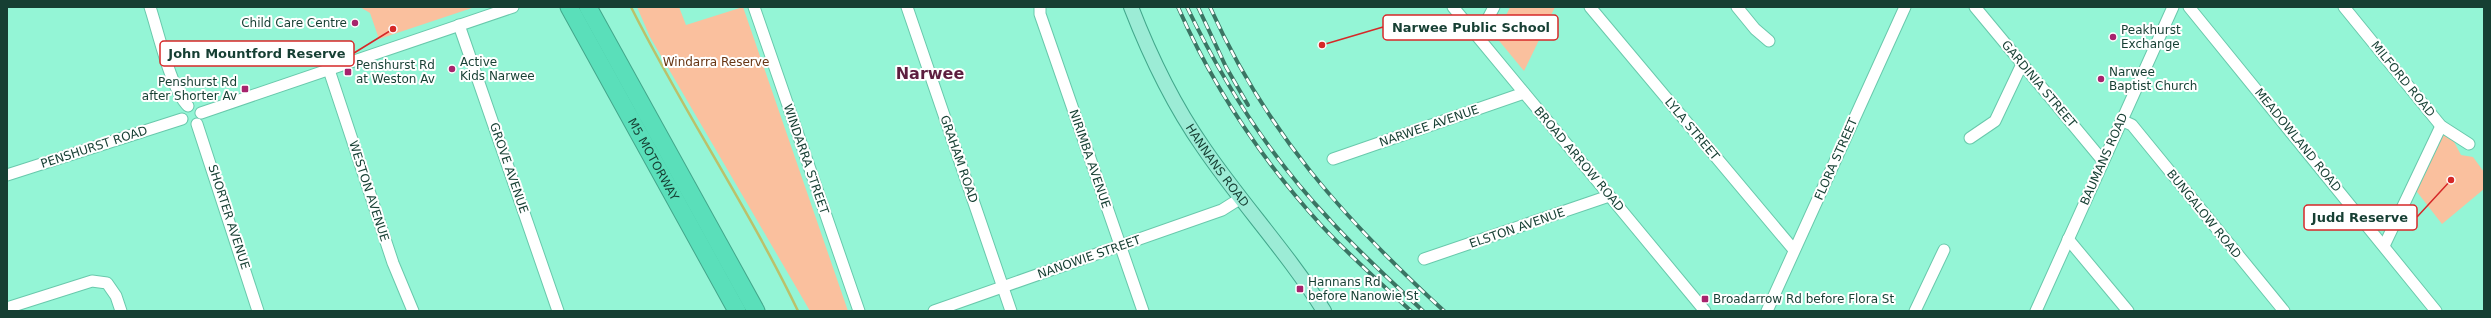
<svg xmlns="http://www.w3.org/2000/svg" width="2491" height="318" viewBox="0 0 2491 318" font-family="'DejaVu Sans',sans-serif">
  <rect width="100%" height="100%" fill="#94f5d6"/>
  <g fill="#fac09e">
    <path d="M 360,7 L 475,7 L 379,39 L 370,13 Z"/>
    <path d="M 637,7 L 679,7 L 686,25 L 743,7 L 848,311 L 810,311 L 650,37 Z"/>
    <path d="M 1510,7 L 1555,7 L 1524,71 L 1496,37 Z"/>
    <path d="M 2443,135 L 2452,138 L 2461,155 L 2473,157 L 2484,172 L 2484,189 L 2442,224 L 2414,188 L 2439,137 Z"/>
  </g>
  <g fill="none" stroke-linecap="round" stroke-linejoin="round">
    <path stroke="#bcc16a" stroke-width="2.5" d="M 631,7 C 683,111 748,207 798,311"/>
    <defs>
      <g id="minor">
        <path d="M 150,7 C 158,31 171,90 188,106"/>
        <path d="M 754,7 L 859,311"/>
        <path d="M 907,7 L 1011,311"/>
        <path d="M 1040,7 L 1040,14 L 1143,311"/>
        <path d="M 1453,7 L 1705,311"/>
        <path d="M 1590,7 L 1794,250"/>
        <path d="M 1737,7 L 1755,29 L 1769,41"/>
        <path d="M 1975,7 L 2103,161"/>
        <path d="M 2189,7 L 2436,311"/>
        <path d="M 2344,7 L 2441,126 L 2469,144"/>
        <path d="M 459,25 L 558,311"/>
        <path d="M 1475,33 L 1484,26 L 1494,7"/>
        <path d="M 329,70 L 393,263 L 413,311"/>
        <path d="M 201,113 L 513,7"/>
        <path d="M 2121,120 L 2132,125 L 2284,311"/>
        <path d="M 197,124 L 258,311"/>
        <path d="M 1970,138 L 1995,121 L 2022,64"/>
        <path d="M 1333,159 L 1524,93"/>
        <path d="M 7,175 L 182,119"/>
        <path d="M 2068,239 L 2128,311"/>
        <path d="M 2384,246 L 2441,126"/>
        <path d="M 1424,259 L 1609,196"/>
        <path d="M 7,311 L 10,307 L 92,281 L 107,283 L 116,296 L 121,311"/>
        <path d="M 934,311 L 1222,210 L 1241,198"/>
        <path d="M 1767,311 L 1905,7"/>
        <path d="M 1915,311 L 1944,250"/>
        <path d="M 2036,311 L 2173,7"/>
      </g>
      <g id="major">
        <path id="s1" d="M 1131,7 C 1150,56 1173,104 1203,147 C 1241,203 1288,253 1324,311"/>
      </g>
      <g id="highway">
        <path id="s2" d="M 569,7 L 737,311"/>
        <path d="M 588,7 L 756,311"/>
      </g>
    </defs>
    <use href="#minor" stroke="#69c9ac" stroke-width="13"/>
    <use href="#major" stroke="#42a78b" stroke-width="16"/>
    <use href="#highway" stroke="#42a78b" stroke-width="19"/>
    <use href="#minor" stroke="#fff" stroke-width="11"/>
    <use href="#major" stroke="#9cecd6" stroke-width="14"/>
    <use href="#highway" stroke="#5adfba" stroke-width="17"/>
    <defs>
      <g id="rail">
        <path d="M 1178,7 C 1213,87 1262,160 1321,225 C 1349,255 1380,283 1411,311"/>
        <path d="M 1187,7 C 1224,84 1271,158 1330,220 C 1359,252 1391,281 1423,311"/>
        <path d="M 1198,7 L 1226,67 L 1248,105"/>
        <path d="M 1210,7 C 1266,132 1344,219 1444,311"/>
      </g>
    </defs>
    <use href="#rail" stroke="#3b7463" stroke-width="4"/>
    <use href="#rail" stroke="#fff" stroke-width="2.5" stroke-dasharray="8" stroke-linecap="butt"/>
  </g>
  <g fill="#a7236d" stroke="#fff" stroke-width="1.5">
    <circle cx="355" cy="23" r="4"/>
    <circle cx="2113" cy="37" r="4"/>
    <circle cx="452" cy="69" r="4"/>
    <rect x="344" y="68" width="8" height="8" rx="2"/>
    <circle cx="2101" cy="79" r="4"/>
    <rect x="241" y="85" width="8" height="8" rx="2"/>
    <rect x="1296" y="285" width="8" height="8" rx="2"/>
    <rect x="1701" y="295" width="8" height="8" rx="2"/>
  </g>
  <g text-anchor="middle" stroke-width="4" stroke-linejoin="round" paint-order="stroke">
    <g font-size="12" fill="#163f33" stroke="#fff" text-anchor="start">
      <text x="347" y="27" text-anchor="end">Child Care Centre</text>
      <text x="2121" y="34">Peakhurst<tspan x="2121" dy="14">Exchange</tspan></text>
      <text x="460" y="66">Active<tspan x="460" dy="14">Kids Narwee</tspan></text>
      <text x="356" y="69">Penshurst Rd<tspan x="356" dy="14">at Weston Av</tspan></text>
      <text x="2109" y="76">Narwee<tspan x="2109" dy="14">Baptist Church</tspan></text>
      <text x="237" y="86" text-anchor="end">Penshurst Rd<tspan x="237" dy="14">after Shorter Av</tspan></text>
      <text x="1308" y="286">Hannans Rd<tspan x="1308" dy="14">before Nanowie St</tspan></text>
      <text x="1713" y="303">Broadarrow Rd before Flora St</text>
    </g>
    <g font-size="12" fill="#673513" stroke="#fff">
      <text x="716" y="66">Windarra Reserve</text>
    </g>
    <g font-size="12" fill="#163f33" stroke="#fff">
      <text transform="translate(2403 79) rotate(51)" y="4">MILFORD ROAD</text>
      <text transform="translate(2039 84) rotate(50)" y="4">GARDINIA STREET</text>
      <text transform="translate(1429 126) rotate(-19)" y="4">NARWEE AVENUE</text>
      <text transform="translate(1692 129) rotate(50)" y="4">LYLA STREET</text>
      <text transform="translate(2298 140) rotate(51)" y="4">MEADOWLAND ROAD</text>
      <text transform="translate(94 147) rotate(-18)" y="4">PENSHURST ROAD</text>
      <text dy="4" stroke="none"><textPath href="#s2" startOffset="174">M5 MOTORWAY</textPath></text>
      <text transform="translate(806 159) rotate(71)" y="4">WINDARRA STREET</text>
      <text transform="translate(959 159) rotate(71)" y="4">GRAHAM ROAD</text>
      <text transform="translate(1090 159) rotate(71)" y="4">NIRIMBA AVENUE</text>
      <text transform="translate(1579 159) rotate(50)" y="4">BROAD ARROW ROAD</text>
      <text transform="translate(1836 159) rotate(-66)" y="4">FLORA STREET</text>
      <text transform="translate(2104 159) rotate(-66)" y="4">BAUMANS ROAD</text>
      <text dy="4" stroke="none"><textPath href="#s1" startOffset="181">HANNANS ROAD</textPath></text>
      <text transform="translate(509 168) rotate(71)" y="4">GROVE AVENUE</text>
      <text transform="translate(369 191) rotate(72)" y="4">WESTON AVENUE</text>
      <text transform="translate(2204 214) rotate(51)" y="4">BUNGALOW ROAD</text>
      <text transform="translate(229 217) rotate(72)" y="4">SHORTER AVENUE</text>
      <text transform="translate(1517 228) rotate(-19)" y="4">ELSTON AVENUE</text>
      <text transform="translate(1089 257) rotate(-19)" y="4">NANOWIE STREET</text>
    </g>
    <g font-size="16" font-weight="bold" fill="#5d1e3f" stroke="#fff">
      <text x="930" y="79">Narwee</text>
    </g>
  </g>
  <path fill="none" stroke="#d62828" stroke-width="1.5" d="M1322 45L1383 27M393 29L354 53M2451 180L2417 217"/>
  <g fill="#d62828" stroke="#fff" stroke-width="1.5">
    <circle cx="1322" cy="45" r="4"/>
    <circle cx="393" cy="29" r="4"/>
    <circle cx="2451" cy="180" r="4"/>
  </g>
  <g fill="#fff" stroke="#d62828" stroke-width="1.5">
    <rect x="1383" y="15" width="175" height="25" rx="4"/>
    <rect x="160" y="41" width="194" height="25" rx="4"/>
    <rect x="2304" y="205" width="113" height="25" rx="4"/>
  </g>
  <g font-size="13" text-anchor="middle" font-weight="bold" fill="#163f33">
    <text x="1471" y="32">Narwee Public School</text>
    <text x="257" y="58">John Mountford Reserve</text>
    <text x="2360" y="222">Judd Reserve</text>
  </g>
  <rect width="2491" height="318" fill="none" stroke="#163f33" stroke-width="16"/>
</svg>
